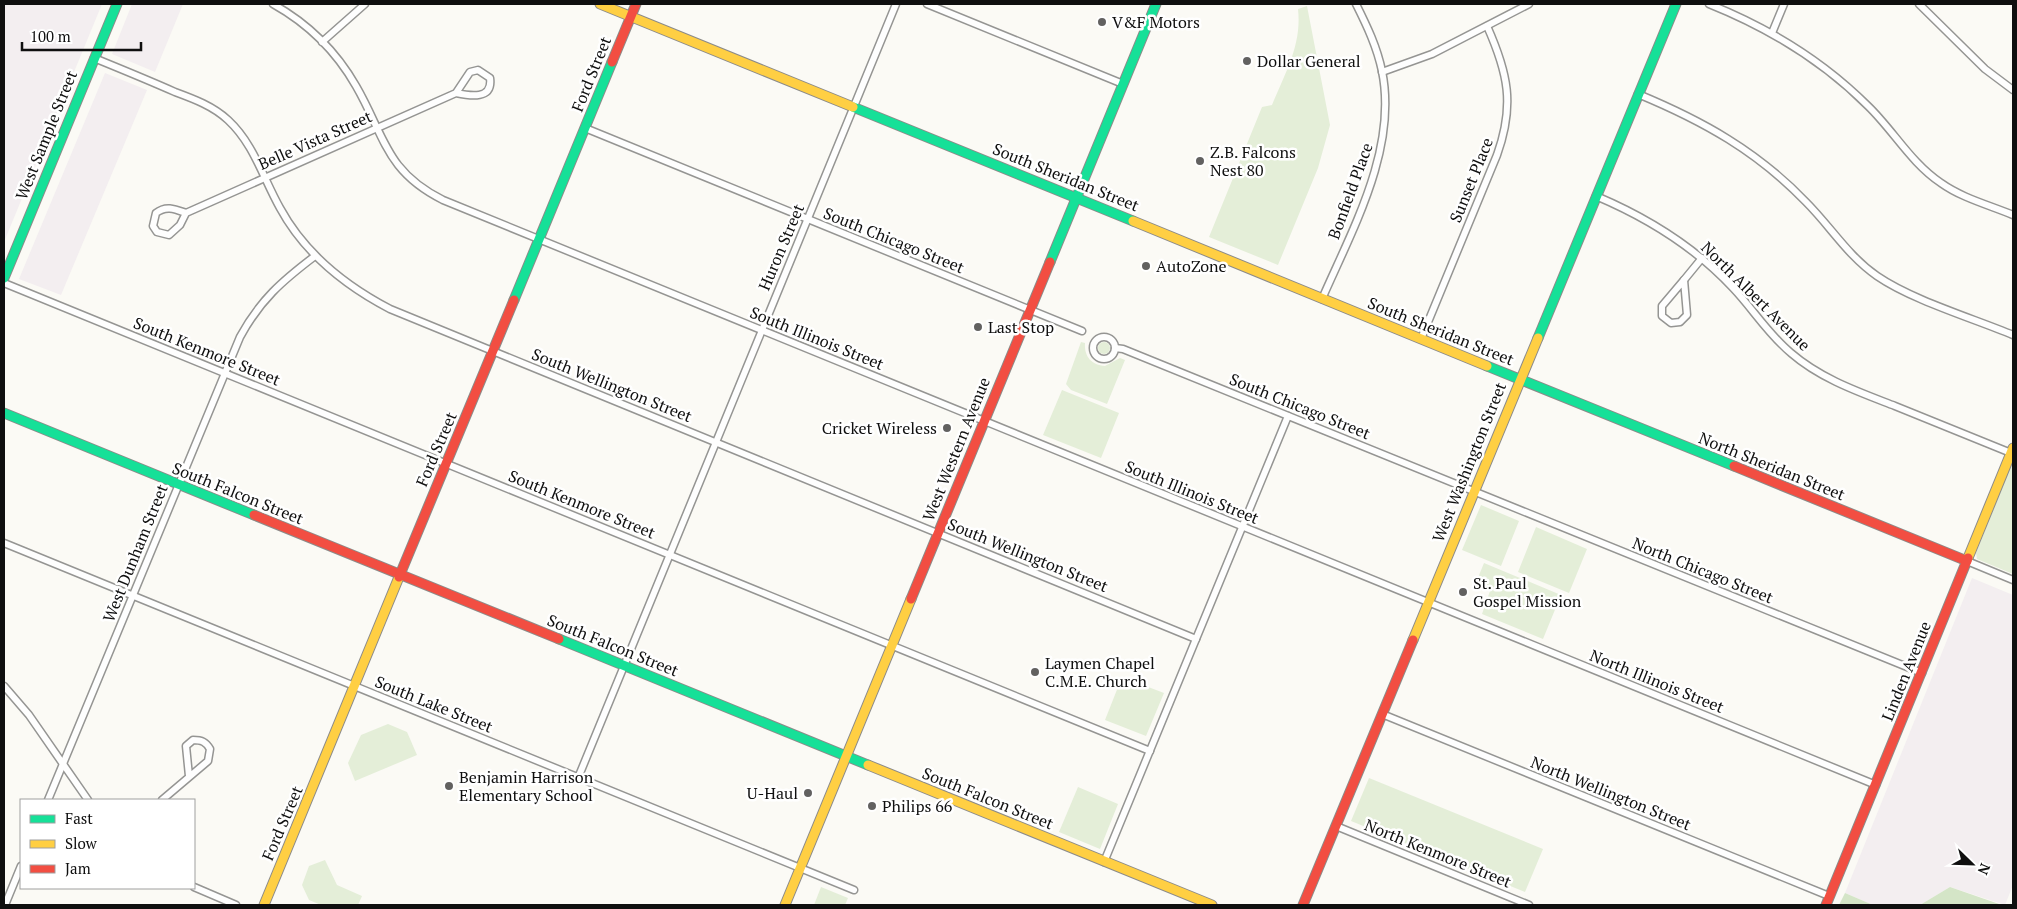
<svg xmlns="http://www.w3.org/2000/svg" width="2017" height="909" viewBox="0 0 2017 909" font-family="'PT Serif',serif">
  <rect width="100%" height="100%" fill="#fbfaf5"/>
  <g fill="#f3eef0">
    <path d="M 4,4 L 102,4 L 4,242 Z"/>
    <path d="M 132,4 L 183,4 L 155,72 L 112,54 Z"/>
    <path d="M 105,73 L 147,90 L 61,295 L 19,279 Z"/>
    <path d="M 1972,578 L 2013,595 L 2013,885 L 2005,905 L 1950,887 L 1920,905 L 1873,905 L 1845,893 Z"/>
  </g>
  <g fill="#e4eed8">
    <path d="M 1307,6 L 1330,125 L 1318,168 L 1278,265 L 1209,237 L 1262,107 L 1272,105 C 1285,73 1302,45 1298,9 Z"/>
    <path d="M 1081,342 L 1085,343 C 1084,357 1092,365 1105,366 L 1120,358 L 1125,360 L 1107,404 L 1071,390 L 1066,384 Z"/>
    <circle cx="1104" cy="348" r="6"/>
    <path d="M 1062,390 L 1119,413 L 1101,458 L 1043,435 Z"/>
    <path d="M 2013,460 L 2013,574 L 1977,559 L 1976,553 Z"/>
    <path d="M 1481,505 L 1519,521 L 1501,566 L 1462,550 Z"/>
    <path d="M 1536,527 L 1587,549 L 1569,593 L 1518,572 Z"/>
    <path d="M 1484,563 L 1561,595 L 1543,639 L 1482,614 L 1490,591 L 1475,585 Z"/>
    <path d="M 1122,677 L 1164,693 L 1146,736 L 1105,720 Z"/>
    <path d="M 388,724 L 407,732 L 417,755 L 355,781 L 348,763 L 361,735 Z"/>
    <path d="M 1369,778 L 1543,849 L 1525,892 L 1351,821 Z"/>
    <path d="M 1078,787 L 1118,804 L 1100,849 L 1059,832 Z"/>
    <path d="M 325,860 L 337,885 L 362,896 L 358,905 L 321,905 L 309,900 L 302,885 L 309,866 Z"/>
    <path d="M 821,887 L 848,898 L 845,905 L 814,905 Z"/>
  </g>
  <g fill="#d4e5c7">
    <path d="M 1950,887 L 2002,905 L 1920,905 Z"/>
    <path d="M 1845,893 L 1873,905 L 1839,905 Z"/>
  </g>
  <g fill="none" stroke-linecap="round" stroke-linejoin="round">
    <defs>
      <g id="street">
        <path d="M 273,4 C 307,23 336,51 356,86 C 385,136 385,171 443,200 L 1876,785"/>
        <path d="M 927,4 L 1123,84"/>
        <path d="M 1709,4 C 1769,28 1822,60 1868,106 C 1893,130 1911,163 1941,183 C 1962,198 1989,205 2013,215"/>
        <path d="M 1919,4 L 1985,69 L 2013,90"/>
        <path d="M 1772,33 L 1784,4"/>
        <path d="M 322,42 L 365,4"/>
        <path d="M 94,58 C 121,69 148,80 175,92 C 194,99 213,106 228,120 C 254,144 263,178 280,208 C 305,254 344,285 390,309 L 1196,639"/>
        <path d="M 1382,72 L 1432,54 L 1529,4"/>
        <path d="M 1638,94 C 1703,121 1757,151 1806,202 C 1831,227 1848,256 1877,276 C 1912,300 1972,318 2013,335"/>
        <path d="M 585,128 L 1082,331"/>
        <path d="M 1596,196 C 1648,218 1694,246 1733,288 C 1753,309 1768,334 1791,353 C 1821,379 1859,392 1895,406 C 1934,422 1972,437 2011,453"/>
        <path d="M 186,213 C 175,209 166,205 156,213 L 153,226 L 157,232 L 169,235 L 180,225 L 186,213 L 456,93 L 470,72 L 478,70 L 490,78 C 493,100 470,96 456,93"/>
        <path d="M 1684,280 L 1687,315 L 1680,322 L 1671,323 L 1662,316 L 1662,306 Z"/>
        <path d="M 1684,280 L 1702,258"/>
        <path d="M 4,283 L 1150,751"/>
        <path d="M 1322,299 C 1352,230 1398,149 1382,71 C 1377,47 1367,26 1356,4"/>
        <circle cx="1104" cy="348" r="11"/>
        <path d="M 1421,339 L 1497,155 C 1515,105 1508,73 1487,26"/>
        <path d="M 1115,348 L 1123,349 L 1922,673"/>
        <path d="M 4,543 L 854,890"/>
        <path d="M 1967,561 L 2013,580"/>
        <path d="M 4,686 L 29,715 L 88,800"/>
        <path d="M 1382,714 L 1829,896"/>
        <path d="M 578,778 L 896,4"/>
        <path d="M 48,800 L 240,337 C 260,300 282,281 315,256"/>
        <path d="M 162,800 L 208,761 L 210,749 C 206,742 202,740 193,740 L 186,746 L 189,776"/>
        <path d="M 1336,826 L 1529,905"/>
        <path d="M 1104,862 L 1288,416"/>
        <path d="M 194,887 L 236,905"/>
        <path d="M 5,905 L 21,866"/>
      </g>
      <g id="fast">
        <path d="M 853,107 L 1133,221"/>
        <path d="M 1050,262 L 1156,4"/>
        <path d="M 4,278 L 117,4"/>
        <path d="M 514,300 L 612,62"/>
        <path d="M 1538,338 L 1676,4"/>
        <path d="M 1487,366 L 1734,466"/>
        <path d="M 4,413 L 254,515"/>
        <path d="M 559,639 L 868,765"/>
      </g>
      <g id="slow">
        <path d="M 600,4 L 853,107"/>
        <path d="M 1133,221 L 1487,366"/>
        <path d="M 1968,558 L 2013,448"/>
        <path d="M 1413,640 L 1538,338"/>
        <path d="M 868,765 L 1212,905"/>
        <path d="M 264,905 L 399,577"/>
        <path d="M 785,905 L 911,599"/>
      </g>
      <g id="jam">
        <path d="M 612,62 L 636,4"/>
        <path d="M 1734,466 L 1967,561"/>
        <path d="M 254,515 L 559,639"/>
        <path d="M 399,577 L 514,300"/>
        <path d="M 911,599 L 1050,262"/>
        <path d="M 1303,905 L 1413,640"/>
        <path d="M 1826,905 L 1968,558"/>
      </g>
    </defs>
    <use href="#street" stroke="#959593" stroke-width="9"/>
    <use href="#fast" stroke="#8c8b89" stroke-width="11"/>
    <use href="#slow" stroke="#8c8b89" stroke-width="11"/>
    <use href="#jam" stroke="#8c8b89" stroke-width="11"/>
    <use href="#street" stroke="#fefefe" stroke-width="6"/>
    <use href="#fast" stroke="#16e098" stroke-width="9"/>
    <use href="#slow" stroke="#ffcf43" stroke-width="9"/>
    <use href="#jam" stroke="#f24e42" stroke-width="9"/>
  </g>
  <g fill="#626160" stroke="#fff" stroke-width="2">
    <circle cx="1102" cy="22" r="5"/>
    <circle cx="1247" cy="61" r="5"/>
    <circle cx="1200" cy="161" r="5"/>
    <circle cx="1146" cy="266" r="5"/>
    <circle cx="978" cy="327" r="5"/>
    <circle cx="947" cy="428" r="5"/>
    <circle cx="1463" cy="592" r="5"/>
    <circle cx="1035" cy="672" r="5"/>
    <circle cx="449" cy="786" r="5"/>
    <circle cx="808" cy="793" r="5"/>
    <circle cx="872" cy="806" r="5"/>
  </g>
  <g text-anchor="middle" stroke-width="5" stroke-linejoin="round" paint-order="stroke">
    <g font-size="16" fill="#0f0f0f" stroke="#fff" text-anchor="start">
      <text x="1112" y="28">V&amp;F Motors</text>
      <text x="1257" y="67">Dollar General</text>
      <text x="1210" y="158">Z.B. Falcons<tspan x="1210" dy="18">Nest 80</tspan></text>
      <text x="1156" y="272">AutoZone</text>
      <text x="988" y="333">Last Stop</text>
      <text x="937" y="434" text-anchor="end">Cricket Wireless</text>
      <text x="1473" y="589">St. Paul<tspan x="1473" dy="18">Gospel Mission</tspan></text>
      <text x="1045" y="669">Laymen Chapel<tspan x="1045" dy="18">C.M.E. Church</tspan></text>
      <text x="459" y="783">Benjamin Harrison<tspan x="459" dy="18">Elementary School</tspan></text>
      <text x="798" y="799" text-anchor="end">U-Haul</text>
      <text x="882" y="812">Philips 66</text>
    </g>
    <g font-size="16" fill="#0f0f0f" stroke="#fff">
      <text transform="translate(591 74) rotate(-68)" y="6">Ford Street</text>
      <text transform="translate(46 135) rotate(-68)" y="6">West Sample Street</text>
      <text transform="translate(315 140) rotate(-24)" y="6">Belle Vista Street</text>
      <text transform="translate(1066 177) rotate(22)" y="6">South Sheridan Street</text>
      <text transform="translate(1471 180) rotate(-68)" y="6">Sunset Place</text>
      <text transform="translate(1350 191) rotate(-70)" y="6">Bonfield Place</text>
      <text transform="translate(894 240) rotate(22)" y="6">South Chicago Street</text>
      <text transform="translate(781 247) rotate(-67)" y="6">Huron Street</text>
      <text transform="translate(1756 296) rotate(45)" y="6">North Albert Avenue</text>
      <text transform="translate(1441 331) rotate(22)" y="6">South Sheridan Street</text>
      <text transform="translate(817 338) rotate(22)" y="6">South Illinois Street</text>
      <text transform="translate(207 351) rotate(22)" y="6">South Kenmore Street</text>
      <text transform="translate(612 385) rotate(22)" y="6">South Wellington Street</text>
      <text transform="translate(1300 406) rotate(22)" y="6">South Chicago Street</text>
      <text transform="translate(436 449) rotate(-67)" y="6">Ford Street</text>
      <text transform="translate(956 449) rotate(-68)" y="6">West Western Avenue</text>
      <text transform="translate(1469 462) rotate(-68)" y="6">West Washington Street</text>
      <text transform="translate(1772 466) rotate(22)" y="6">North Sheridan Street</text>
      <text transform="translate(1192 492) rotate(22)" y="6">South Illinois Street</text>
      <text transform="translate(238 493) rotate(22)" y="6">South Falcon Street</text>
      <text transform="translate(582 504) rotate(22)" y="6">South Kenmore Street</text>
      <text transform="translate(135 553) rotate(-68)" y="6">West Dunham Street</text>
      <text transform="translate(1028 555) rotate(22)" y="6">South Wellington Street</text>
      <text transform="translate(1703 570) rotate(22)" y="6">North Chicago Street</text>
      <text transform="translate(613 645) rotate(22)" y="6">South Falcon Street</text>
      <text transform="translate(1906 671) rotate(-68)" y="6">Linden Avenue</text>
      <text transform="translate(1657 681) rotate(22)" y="6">North Illinois Street</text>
      <text transform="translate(434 704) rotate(22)" y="6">South Lake Street</text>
      <text transform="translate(1611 793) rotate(22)" y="6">North Wellington Street</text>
      <text transform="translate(988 798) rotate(22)" y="6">South Falcon Street</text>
      <text transform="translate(282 823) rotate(-67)" y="6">Ford Street</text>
      <text transform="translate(1438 853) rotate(22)" y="6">North Kenmore Street</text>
    </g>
  </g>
  <rect width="2017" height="909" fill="none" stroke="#0f0f0f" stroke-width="10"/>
  <rect x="20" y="799" width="175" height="90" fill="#ffffff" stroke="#9f9f9f"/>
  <rect x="30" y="815" width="25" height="8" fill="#16e098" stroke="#9f9f9f"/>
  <text x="65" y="824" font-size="15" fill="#0f0f0f">Fast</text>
  <rect x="30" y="840" width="25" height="8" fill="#ffcf43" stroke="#9f9f9f"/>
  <text x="65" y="849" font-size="15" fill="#0f0f0f">Slow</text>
  <rect x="30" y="865" width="25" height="8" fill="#f24e42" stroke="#9f9f9f"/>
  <text x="65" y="874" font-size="15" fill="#0f0f0f">Jam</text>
  <g transform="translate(1972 864) rotate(113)" stroke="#ffffff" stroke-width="4" paint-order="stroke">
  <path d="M0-4L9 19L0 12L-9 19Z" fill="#0f0f0f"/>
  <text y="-8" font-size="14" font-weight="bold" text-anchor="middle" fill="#0f0f0f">N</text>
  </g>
  <path d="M22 42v8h119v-8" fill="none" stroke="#0f0f0f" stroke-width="2.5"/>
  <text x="30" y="42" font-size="15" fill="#0f0f0f" stroke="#ffffff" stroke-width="4" paint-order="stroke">100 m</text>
</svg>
